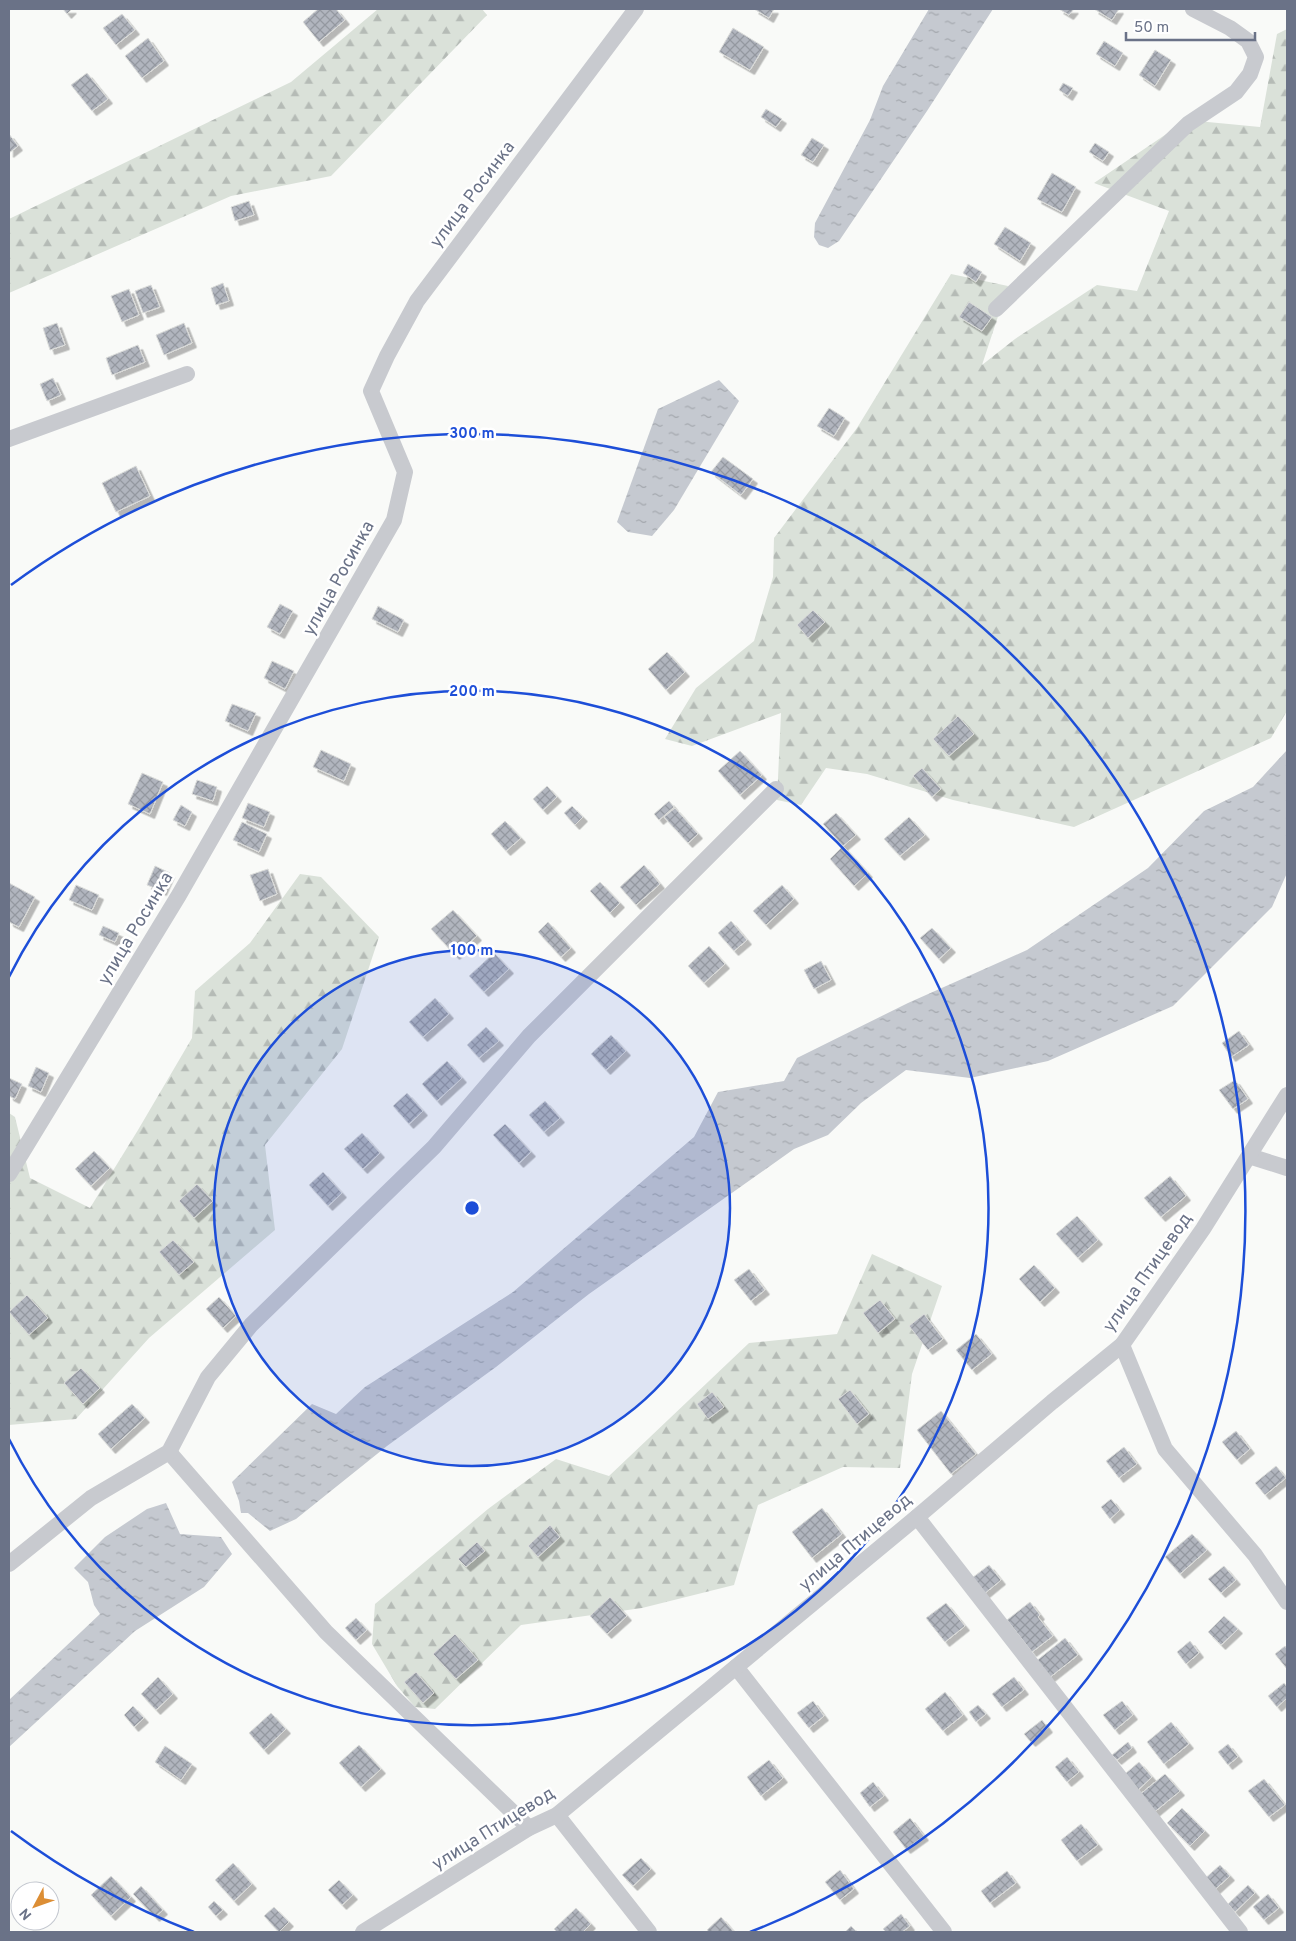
<svg xmlns="http://www.w3.org/2000/svg" width="1296" height="1941" viewBox="0 0 1296 1941" font-family="Overpass,sans-serif">
  <defs>
    <pattern id="forest-firs" width="22" height="20" patternUnits="userSpaceOnUse" patternTransform="scale(1.25)"><rect width="22" height="20" fill="#dae1d9"/><path d="M5 1l3.5 6h-7zM16 11l3.5 6h-7z" fill="#b5bbb6"/></pattern>
    <pattern id="water-ripples" width="26" height="14" patternUnits="userSpaceOnUse" patternTransform="scale(1.25)"><rect width="26" height="14" fill="#c5c9d0"/><path d="M2 4q2-2 4 0t4 0M15 11q2-2 4 0t4 0" fill="none" stroke="#a4a8ae"/></pattern>
    <pattern id="building-cross-hatch" width="8" height="8" patternUnits="userSpaceOnUse" patternTransform="scale(1.25)"><rect width="8" height="8" fill="#b1b5be"/><path d="M0 0l8 8M0 8l8-8" fill="none" stroke="#9498a0"/></pattern>
    <filter id="shadow"><feDropShadow dx="4.5" dy="4.5" stdDeviation="0" flood-color="#0004"/></filter>
  </defs>
  <rect width="100%" height="100%" fill="#f9faf8"/>
  <g fill="url(#forest-firs)">
    <path d="M 378,9 L 482,9 L 487,15 L 331,176 L 231,196 L 9,293 L 9,219 L 291,82 Z"/>
    <path d="M 1287,29 L 1287,711 L 1271,738 L 1074,827 L 953,800 L 867,774 L 826,768 L 801,805 L 777,800 L 781,713 L 692,746 L 665,739 L 696,688 L 754,641 L 773,577 L 774,538 L 857,428 L 951,274 L 1008,286 L 982,365 L 1015,339 L 1097,285 L 1137,291 L 1169,211 L 1094,183 L 1187,120 L 1260,127 L 1277,34 Z"/>
    <path d="M 300,874 L 321,877 L 379,937 L 342,1049 L 265,1145 L 275,1230 L 149,1338 L 76,1419 L 9,1425 L 9,1113 L 15,1117 L 30,1178 L 90,1208 L 138,1130 L 192,1038 L 195,991 L 250,943 Z"/>
    <path d="M 872,1254 L 942,1286 L 912,1374 L 900,1468 L 843,1467 L 758,1505 L 734,1585 L 642,1608 L 521,1625 L 435,1709 L 415,1707 L 397,1686 L 372,1644 L 375,1604 L 488,1509 L 556,1459 L 609,1476 L 749,1343 L 837,1334 Z"/>
  </g>
  <g fill="url(#water-ripples)">
    <path d="M 929,9 L 993,9 L 927,111 L 839,241 L 828,248 L 819,245 L 814,237 L 815,223 L 870,120 L 883,86 Z"/>
    <path d="M 719,380 L 739,401 L 674,510 L 652,536 L 628,532 L 617,522 L 658,409 Z"/>
    <path d="M 1287,750 L 1287,873 L 1272,907 L 1173,1006 L 1048,1061 L 970,1078 L 906,1070 L 861,1103 L 828,1135 L 794,1149 L 589,1294 L 496,1367 L 387,1446 L 296,1519 L 270,1531 L 248,1513 L 241,1513 L 239,1501 L 232,1482 L 312,1404 L 336,1414 L 365,1387 L 513,1292 L 694,1137 L 718,1092 L 784,1081 L 797,1058 L 908,1003 L 1027,950 L 1148,868 L 1204,811 L 1253,787 Z"/>
    <path d="M 166,1503 L 180,1534 L 221,1537 L 232,1554 L 204,1587 L 135,1631 L 9,1747 L 9,1700 L 100,1614 L 94,1605 L 88,1582 L 74,1568 L 105,1537 L 147,1509 Z"/>
  </g>
  <g fill="url(#building-cross-hatch)" stroke="#dbdcda" filter="url(#shadow)">
    <path d="M 63,9 L 72,9 L 67,14 Z"/>
    <path d="M 318,9 L 336,9 L 345,20 L 319,42 L 303,22 Z"/>
    <path d="M 754,9 L 774,9 L 769,18 Z"/>
    <path d="M 1059,9 L 1074,9 L 1069,15 Z"/>
    <path d="M 1094,9 L 1119,9 L 1112,20 Z"/>
    <path d="M 122,14 L 135,30 L 116,45 L 103,28 Z"/>
    <path d="M 733,28 L 764,47 L 750,70 L 719,52 Z"/>
    <path d="M 148,38 L 164,61 L 142,78 L 125,56 Z"/>
    <path d="M 1104,41 L 1123,53 L 1115,66 L 1096,54 Z"/>
    <path d="M 1155,50 L 1171,60 L 1155,86 L 1139,75 Z"/>
    <path d="M 87,73 L 108,99 L 92,111 L 71,85 Z"/>
    <path d="M 1063,83 L 1073,88 L 1068,96 L 1059,90 Z"/>
    <path d="M 766,109 L 782,119 L 776,127 L 761,117 Z"/>
    <path d="M 9,134 L 18,146 L 9,153 Z"/>
    <path d="M 812,138 L 824,145 L 813,162 L 801,155 Z"/>
    <path d="M 1095,143 L 1109,152 L 1103,161 L 1089,152 Z"/>
    <path d="M 1052,173 L 1076,187 L 1062,212 L 1037,199 Z"/>
    <path d="M 249,201 L 254,215 L 235,221 L 231,207 Z"/>
    <path d="M 1005,227 L 1031,243 L 1020,261 L 994,244 Z"/>
    <path d="M 968,264 L 982,272 L 976,282 L 963,273 Z"/>
    <path d="M 223,283 L 229,301 L 216,305 L 211,288 Z"/>
    <path d="M 151,285 L 160,307 L 143,313 L 135,291 Z"/>
    <path d="M 129,289 L 139,315 L 122,322 L 111,296 Z"/>
    <path d="M 969,302 L 992,317 L 982,331 L 959,317 Z"/>
    <path d="M 57,323 L 65,345 L 50,350 L 43,328 Z"/>
    <path d="M 184,323 L 192,343 L 164,355 L 156,335 Z"/>
    <path d="M 138,345 L 145,362 L 112,375 L 106,358 Z"/>
    <path d="M 53,378 L 61,395 L 47,401 L 40,384 Z"/>
    <path d="M 829,408 L 845,418 L 834,436 L 817,426 Z"/>
    <path d="M 723,457 L 753,479 L 741,495 L 711,472 Z"/>
    <path d="M 136,466 L 150,496 L 116,512 L 102,483 Z"/>
    <path d="M 280,604 L 293,611 L 280,634 L 267,627 Z"/>
    <path d="M 378,606 L 404,620 L 398,632 L 372,619 Z"/>
    <path d="M 813,610 L 825,622 L 808,638 L 797,625 Z"/>
    <path d="M 667,652 L 685,672 L 666,690 L 648,669 Z"/>
    <path d="M 272,661 L 294,671 L 285,689 L 264,678 Z"/>
    <path d="M 232,704 L 256,713 L 248,731 L 225,721 Z"/>
    <path d="M 958,716 L 974,734 L 949,756 L 933,739 Z"/>
    <path d="M 321,750 L 351,764 L 344,781 L 313,767 Z"/>
    <path d="M 740,751 L 762,775 L 740,795 L 718,771 Z"/>
    <path d="M 922,768 L 941,789 L 932,797 L 913,776 Z"/>
    <path d="M 142,773 L 163,782 L 150,814 L 128,804 Z"/>
    <path d="M 197,780 L 217,787 L 213,801 L 192,794 Z"/>
    <path d="M 547,786 L 557,797 L 543,810 L 533,799 Z"/>
    <path d="M 669,801 L 674,807 L 659,820 L 654,814 Z"/>
    <path d="M 248,803 L 270,812 L 264,827 L 242,818 Z"/>
    <path d="M 181,805 L 192,812 L 185,826 L 173,820 Z"/>
    <path d="M 572,806 L 583,817 L 575,825 L 564,813 Z"/>
    <path d="M 675,808 L 698,834 L 688,843 L 664,817 Z"/>
    <path d="M 836,813 L 856,835 L 843,846 L 823,824 Z"/>
    <path d="M 909,817 L 925,835 L 900,856 L 884,839 Z"/>
    <path d="M 505,821 L 521,838 L 506,851 L 491,834 Z"/>
    <path d="M 242,822 L 267,834 L 259,852 L 233,840 Z"/>
    <path d="M 843,846 L 868,873 L 854,886 L 830,859 Z"/>
    <path d="M 644,865 L 660,884 L 636,905 L 620,887 Z"/>
    <path d="M 155,866 L 170,873 L 162,891 L 147,885 Z"/>
    <path d="M 268,869 L 277,894 L 260,901 L 250,875 Z"/>
    <path d="M 600,882 L 620,903 L 610,913 L 590,891 Z"/>
    <path d="M 9,883 L 35,897 L 19,927 L 9,922 Z"/>
    <path d="M 76,885 L 99,895 L 92,910 L 69,900 Z"/>
    <path d="M 782,885 L 794,899 L 766,925 L 753,911 Z"/>
    <path d="M 453,910 L 477,936 L 455,955 L 431,929 Z"/>
    <path d="M 731,921 L 747,940 L 734,951 L 718,933 Z"/>
    <path d="M 548,922 L 571,948 L 561,957 L 538,932 Z"/>
    <path d="M 103,926 L 119,933 L 115,942 L 99,935 Z"/>
    <path d="M 932,928 L 951,948 L 939,959 L 920,938 Z"/>
    <path d="M 709,946 L 725,964 L 704,983 L 688,966 Z"/>
    <path d="M 494,953 L 509,969 L 484,992 L 469,976 Z"/>
    <path d="M 821,961 L 831,980 L 814,989 L 804,970 Z"/>
    <path d="M 435,998 L 449,1014 L 423,1037 L 409,1022 Z"/>
    <path d="M 486,1027 L 499,1041 L 479,1058 L 467,1045 Z"/>
    <path d="M 1239,1031 L 1249,1045 L 1231,1057 L 1222,1043 Z"/>
    <path d="M 611,1035 L 626,1051 L 606,1070 L 591,1054 Z"/>
    <path d="M 447,1061 L 462,1078 L 437,1101 L 422,1084 Z"/>
    <path d="M 36,1067 L 49,1073 L 41,1092 L 28,1086 Z"/>
    <path d="M 9,1078 L 22,1084 L 15,1099 L 9,1096 Z"/>
    <path d="M 1235,1080 L 1248,1099 L 1233,1109 L 1219,1090 Z"/>
    <path d="M 407,1093 L 423,1111 L 409,1124 L 393,1106 Z"/>
    <path d="M 545,1101 L 560,1118 L 544,1132 L 529,1115 Z"/>
    <path d="M 505,1124 L 531,1152 L 519,1163 L 493,1135 Z"/>
    <path d="M 362,1133 L 380,1153 L 363,1169 L 344,1149 Z"/>
    <path d="M 94,1151 L 110,1168 L 91,1186 L 75,1169 Z"/>
    <path d="M 323,1172 L 342,1193 L 328,1206 L 309,1185 Z"/>
    <path d="M 1170,1176 L 1186,1196 L 1161,1217 L 1144,1198 Z"/>
    <path d="M 197,1184 L 213,1201 L 194,1218 L 179,1201 Z"/>
    <path d="M 1077,1216 L 1098,1240 L 1078,1258 L 1056,1234 Z"/>
    <path d="M 173,1240 L 194,1262 L 179,1275 L 159,1252 Z"/>
    <path d="M 1034,1265 L 1055,1288 L 1040,1302 L 1019,1279 Z"/>
    <path d="M 749,1269 L 765,1290 L 751,1301 L 734,1280 Z"/>
    <path d="M 27,1295 L 48,1318 L 29,1335 L 9,1312 Z"/>
    <path d="M 219,1297 L 236,1316 L 223,1328 L 206,1309 Z"/>
    <path d="M 880,1300 L 895,1319 L 878,1333 L 863,1313 Z"/>
    <path d="M 924,1314 L 943,1339 L 928,1350 L 909,1326 Z"/>
    <path d="M 976,1334 L 992,1354 L 972,1370 L 956,1350 Z"/>
    <path d="M 81,1368 L 100,1388 L 83,1404 L 64,1383 Z"/>
    <path d="M 850,1390 L 869,1414 L 857,1424 L 838,1399 Z"/>
    <path d="M 712,1392 L 724,1407 L 708,1419 L 697,1404 Z"/>
    <path d="M 132,1404 L 145,1418 L 111,1449 L 98,1434 Z"/>
    <path d="M 941,1411 L 976,1454 L 951,1474 L 917,1430 Z"/>
    <path d="M 1236,1431 L 1250,1449 L 1237,1460 L 1222,1442 Z"/>
    <path d="M 1124,1447 L 1137,1464 L 1119,1478 L 1106,1461 Z"/>
    <path d="M 1276,1466 L 1286,1478 L 1265,1495 L 1255,1483 Z"/>
    <path d="M 1111,1499 L 1120,1510 L 1110,1519 L 1101,1507 Z"/>
    <path d="M 822,1508 L 842,1534 L 812,1558 L 792,1532 Z"/>
    <path d="M 550,1525 L 560,1537 L 538,1557 L 528,1546 Z"/>
    <path d="M 1192,1534 L 1207,1550 L 1180,1574 L 1165,1557 Z"/>
    <path d="M 477,1542 L 485,1551 L 466,1567 L 458,1559 Z"/>
    <path d="M 989,1565 L 1001,1580 L 984,1594 L 972,1578 Z"/>
    <path d="M 1224,1566 L 1236,1580 L 1221,1593 L 1208,1579 Z"/>
    <path d="M 610,1597 L 627,1616 L 607,1634 L 590,1616 Z"/>
    <path d="M 1030,1602 L 1040,1615 L 1038,1617 L 1053,1636 L 1032,1652 L 1007,1620 Z"/>
    <path d="M 946,1603 L 965,1626 L 945,1642 L 926,1618 Z"/>
    <path d="M 1224,1616 L 1238,1629 L 1221,1645 L 1208,1632 Z"/>
    <path d="M 356,1618 L 367,1630 L 356,1640 L 345,1628 Z"/>
    <path d="M 455,1634 L 478,1660 L 456,1679 L 433,1654 Z"/>
    <path d="M 1065,1638 L 1078,1655 L 1049,1678 L 1035,1662 Z"/>
    <path d="M 1190,1641 L 1199,1653 L 1186,1664 L 1177,1652 Z"/>
    <path d="M 1285,1646 L 1287,1649 L 1287,1669 L 1275,1654 Z"/>
    <path d="M 416,1672 L 434,1693 L 423,1703 L 404,1682 Z"/>
    <path d="M 158,1677 L 173,1694 L 156,1710 L 141,1694 Z"/>
    <path d="M 1014,1677 L 1024,1690 L 1002,1707 L 992,1694 Z"/>
    <path d="M 1284,1683 L 1287,1687 L 1287,1698 L 1277,1707 L 1268,1696 Z"/>
    <path d="M 945,1692 L 963,1715 L 943,1731 L 925,1709 Z"/>
    <path d="M 813,1701 L 824,1716 L 809,1728 L 797,1713 Z"/>
    <path d="M 1122,1701 L 1133,1715 L 1115,1730 L 1103,1715 Z"/>
    <path d="M 978,1705 L 986,1714 L 976,1722 L 969,1712 Z"/>
    <path d="M 133,1706 L 144,1718 L 134,1727 L 124,1715 Z"/>
    <path d="M 271,1713 L 286,1729 L 264,1750 L 249,1733 Z"/>
    <path d="M 1042,1720 L 1048,1728 L 1031,1742 L 1024,1734 Z"/>
    <path d="M 1171,1722 L 1189,1744 L 1164,1764 L 1147,1742 Z"/>
    <path d="M 1128,1742 L 1132,1748 L 1117,1760 L 1112,1755 Z"/>
    <path d="M 1228,1744 L 1238,1757 L 1228,1765 L 1218,1752 Z"/>
    <path d="M 359,1745 L 381,1769 L 361,1787 L 339,1763 Z"/>
    <path d="M 165,1746 L 192,1764 L 181,1780 L 155,1762 Z"/>
    <path d="M 1067,1757 L 1079,1772 L 1067,1782 L 1055,1767 Z"/>
    <path d="M 769,1760 L 783,1778 L 761,1796 L 747,1777 Z"/>
    <path d="M 1139,1762 L 1152,1777 L 1138,1790 L 1125,1774 Z"/>
    <path d="M 1165,1774 L 1180,1791 L 1152,1814 L 1138,1796 Z"/>
    <path d="M 1264,1779 L 1285,1805 L 1269,1817 L 1248,1791 Z"/>
    <path d="M 873,1782 L 884,1796 L 870,1807 L 860,1793 Z"/>
    <path d="M 1182,1808 L 1205,1831 L 1190,1846 L 1167,1823 Z"/>
    <path d="M 910,1818 L 924,1836 L 906,1849 L 893,1832 Z"/>
    <path d="M 1081,1824 L 1098,1845 L 1077,1861 L 1061,1840 Z"/>
    <path d="M 641,1858 L 651,1869 L 633,1886 L 622,1875 Z"/>
    <path d="M 233,1863 L 252,1884 L 234,1901 L 215,1880 Z"/>
    <path d="M 1220,1865 L 1230,1876 L 1211,1893 L 1201,1882 Z"/>
    <path d="M 840,1870 L 854,1889 L 840,1900 L 825,1882 Z"/>
    <path d="M 1007,1871 L 1016,1883 L 990,1903 L 981,1891 Z"/>
    <path d="M 111,1876 L 131,1897 L 111,1916 L 91,1895 Z"/>
    <path d="M 339,1880 L 353,1895 L 342,1905 L 328,1890 Z"/>
    <path d="M 1248,1885 L 1255,1893 L 1235,1912 L 1228,1904 Z"/>
    <path d="M 141,1886 L 163,1910 L 155,1917 L 133,1894 Z"/>
    <path d="M 1268,1894 L 1279,1908 L 1264,1920 L 1253,1907 Z"/>
    <path d="M 214,1901 L 223,1910 L 216,1916 L 208,1907 Z"/>
    <path d="M 274,1907 L 289,1922 L 279,1932 L 264,1916 Z"/>
    <path d="M 576,1908 L 591,1924 L 583,1932 L 557,1932 L 554,1929 Z"/>
    <path d="M 901,1914 L 910,1926 L 902,1932 L 886,1932 L 883,1929 Z"/>
    <path d="M 721,1917 L 734,1932 L 709,1932 L 707,1930 Z"/>
    <path d="M 851,1926 L 857,1932 L 845,1932 Z"/>
  </g>
  <g fill="none" stroke-linecap="round" stroke-linejoin="round">
    <g stroke="#c8cacf" stroke-width="16">
      <path d="M 996,309 L 1188,124 L 1236,92 L 1250,74 L 1256,57 L 1248,41 L 1230,28 L 1193,9"/>
      <path d="M 9,439 L 187,374"/>
      <path d="M 1249,1156 L 1287,1168"/>
      <path d="M 9,1174 L 179,895 L 394,520 L 405,472 L 371,391 L 387,356 L 417,301 L 636,9"/>
      <path d="M 1122,1345 L 1165,1449 L 1255,1555 L 1287,1602"/>
      <path d="M 169,1452 L 326,1632 L 529,1828"/>
      <path d="M 917,1517 L 1240,1932"/>
      <path d="M 9,1564 L 91,1498 L 169,1452 L 208,1377 L 251,1325 L 434,1147 L 529,1036 L 776,789"/>
      <path d="M 736,1667 L 944,1932"/>
      <path d="M 557,1815 L 649,1932"/>
      <path d="M 363,1932 L 529,1828 L 557,1815 L 736,1667 L 917,1517 L 1052,1402 L 1122,1345 L 1203,1229 L 1287,1095"/>
    </g>
  </g>
  <circle cx="472" cy="1208" r="258" fill="#1d4ed8" fill-opacity=".12"/>
  <g fill="none" stroke="#1d4ed8" stroke-width="2.5">
    <circle cx="472" cy="1208" r="258"/>
    <path d="M9 977A517 517 0 1 1 9 1439"/>
    <path d="M194 1932A775 775 0 0 1 11 1831M11 585A775 775 0 1 1 750 1932"/>
  </g>
  <g text-anchor="middle" stroke-width="5" stroke-linejoin="round" paint-order="stroke">
    <g font-size="18" fill="#6a7287" stroke="#fff">
      <text transform="translate(472 194) rotate(-53)" y="6">улица Росинка</text>
      <text transform="translate(338 578) rotate(-61)" y="6">улица Росинка</text>
      <text transform="translate(135 928) rotate(-59)" y="6">улица Росинка</text>
      <text transform="translate(1147 1272) rotate(-55)" y="6">улица Птицевод</text>
      <text transform="translate(855 1542) rotate(-40)" y="6">улица Птицевод</text>
      <text transform="translate(493 1828) rotate(-32)" y="6">улица Птицевод</text>
    </g>
  </g>
  <circle cx="472" cy="1208" r="8" fill="#1d4ed8" stroke="#fff" stroke-width="2.5"/>
  <g font-size="15" text-anchor="middle" font-weight="bold" fill="#1d4ed8" stroke="#fff" stroke-width="5" stroke-linejoin="round" paint-order="stroke">
    <text x="472" y="438">300 m</text>
    <text x="472" y="696">200 m</text>
    <text x="472" y="955">100 m</text>
  </g>
  <rect width="1296" height="1941" fill="none" stroke="#6a7287" stroke-width="20"/>
  <g transform="translate(35 1906) rotate(229)"><circle r="24" fill="#ffffff" stroke="#c3c7cf"/>
  <path d="M0-4L9 19L0 12L-9 19Z" fill="#dc8e35"/>
  <text y="-8" font-size="14" font-weight="bold" text-anchor="middle" fill="#6a7287">N</text>
  </g>
  <path d="M1126 32v8h129v-8" fill="none" stroke="#6a7287" stroke-width="2.5"/>
  <text x="1134" y="32" font-size="15" fill="#6a7287" stroke="#ffffff" stroke-width="4" paint-order="stroke">50 m</text>
</svg>
